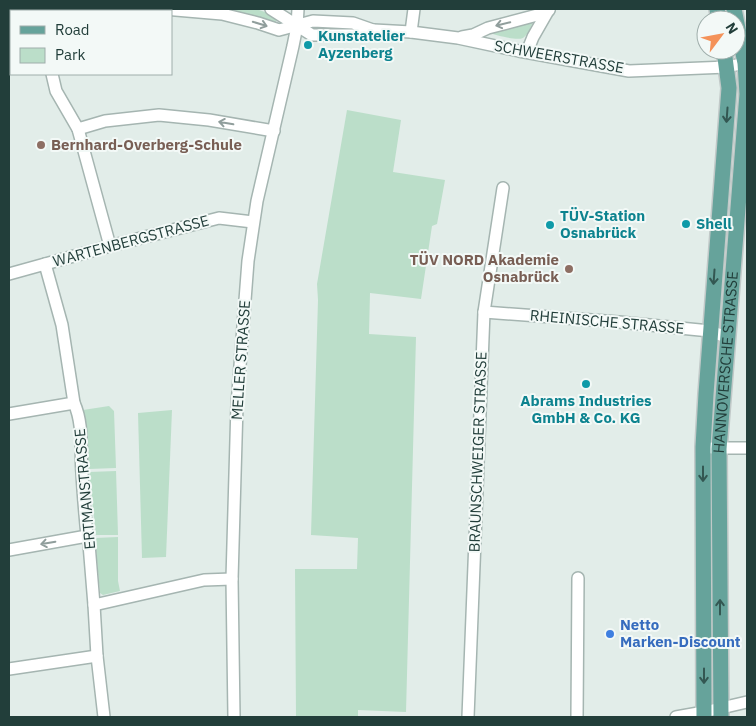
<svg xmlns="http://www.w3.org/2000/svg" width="756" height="726" viewBox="0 0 756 726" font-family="'IBM Plex Sans',sans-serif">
  <rect width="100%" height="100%" fill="#e2ede9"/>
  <g fill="#bbdec9">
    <path d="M 203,9 L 256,9 L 277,16 L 276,22 L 243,13 Z"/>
    <path d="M 534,20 C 531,26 528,35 523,38 C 517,41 496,35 489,33 Z"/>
    <path d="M 347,110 L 401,120 L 393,172 L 445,180 L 437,224 L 432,226 L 421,299 L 370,293 L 369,334 L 416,337 L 406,712 L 358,710 L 358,717 L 296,717 L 295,569 L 357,569 L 358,538 L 311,535 L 318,300 L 317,284 Z"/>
    <path d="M 109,406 L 114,411 L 116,468 L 89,469 L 88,467 L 87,439 L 83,410 Z"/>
    <path d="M 172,410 L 166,557 L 142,558 L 138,413 Z"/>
    <path d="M 116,471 L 118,535 L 96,535 L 89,472 Z"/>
    <path d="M 118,537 L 118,581 L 120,591 L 103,595 L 100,593 L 95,538 Z"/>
  </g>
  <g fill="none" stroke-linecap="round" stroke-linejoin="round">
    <defs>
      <g id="minor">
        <path d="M 164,9 L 222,14 L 258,23 L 279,30 L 313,21 L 353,23 L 373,30"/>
        <path d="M 271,9 L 312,35 L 354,35 L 374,30 L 411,32 L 458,38 L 519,51 L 629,71 L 727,67 L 745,63"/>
        <path d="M 58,11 L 65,9"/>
        <path d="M 9,27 L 11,27"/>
        <path d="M 411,32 L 414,9"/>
        <path d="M 462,37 L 473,35 L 488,28 L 541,14 L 549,10"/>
        <path d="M 527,52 L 533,37 L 549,9"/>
        <path d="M 52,74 L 56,91 L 78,129 L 110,246"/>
        <path d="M 78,129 L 105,121 L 159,115 L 209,120 L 274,131"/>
        <path d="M 45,264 L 62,325 L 74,403 C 84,425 80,450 82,473 C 83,494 85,515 87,536 L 89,544 L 94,605 L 97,656 L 104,717"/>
        <path d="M 9,274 L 110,246 L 219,218 L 253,222"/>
        <path d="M 484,312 L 619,322 L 710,331 L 729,338"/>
        <path d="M 9,414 L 74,403"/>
        <path d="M 712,448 L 747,448"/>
        <path d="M 9,550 L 87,536"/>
        <path d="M 94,605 L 204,580 L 232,579"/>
        <path d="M 9,669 L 97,656"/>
        <path d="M 234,717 L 232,579 L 237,405 L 248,261 L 257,201 L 293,46 L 297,26 L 298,9"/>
        <path d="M 468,717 L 484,312 L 503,188"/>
        <path d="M 577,717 L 578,578"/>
        <path d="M 676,717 L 704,712 L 747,702"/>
      </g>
      <g id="major">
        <path d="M 717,9 L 719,20"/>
        <path d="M 704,717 L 703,447 L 706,394 L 729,88 L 724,50"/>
        <path id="s1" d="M 721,717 L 719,449 L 747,94 L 745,63 L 734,9"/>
      </g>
    </defs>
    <use href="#minor" stroke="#a5b5b1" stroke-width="14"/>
    <use href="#major" stroke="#c1c9c8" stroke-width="18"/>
    <use href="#minor" stroke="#fff" stroke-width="11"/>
    <use href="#major" stroke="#66a39b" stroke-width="15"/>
  </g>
  <defs><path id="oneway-shaft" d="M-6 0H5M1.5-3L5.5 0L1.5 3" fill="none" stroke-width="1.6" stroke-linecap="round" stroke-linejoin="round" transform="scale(1.25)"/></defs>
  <g stroke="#909e9c">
    <use href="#oneway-shaft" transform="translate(260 24) rotate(17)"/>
    <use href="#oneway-shaft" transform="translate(503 24) rotate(166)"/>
    <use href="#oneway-shaft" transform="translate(226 123) rotate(-170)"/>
    <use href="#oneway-shaft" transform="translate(48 543) rotate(170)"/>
  </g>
  <g stroke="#335752">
    <use href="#oneway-shaft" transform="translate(727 115) rotate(94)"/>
    <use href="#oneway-shaft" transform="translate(714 277) rotate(94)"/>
    <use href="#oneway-shaft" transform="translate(703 474) rotate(90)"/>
    <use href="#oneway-shaft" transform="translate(720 607) rotate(-90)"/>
    <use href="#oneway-shaft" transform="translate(704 676) rotate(90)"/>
  </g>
  <g fill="#0f9aa8" stroke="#f3f9f7" stroke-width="2">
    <circle cx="308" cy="45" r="5"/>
    <circle cx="686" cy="224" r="5"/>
    <circle cx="550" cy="225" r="5"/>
    <circle cx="586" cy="384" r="5"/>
  </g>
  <g fill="#8d6e63" stroke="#f3f9f7" stroke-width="2">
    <circle cx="41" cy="145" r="5"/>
    <circle cx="569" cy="269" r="5"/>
  </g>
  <circle fill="#3f7fe0" stroke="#f3f9f7" stroke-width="2" cx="610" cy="634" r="5"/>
  <g text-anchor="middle" stroke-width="4" stroke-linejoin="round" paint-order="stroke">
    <g font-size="15" font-weight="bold" fill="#0d838f" stroke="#f3f9f7" text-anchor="start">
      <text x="318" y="41">Kunstatelier<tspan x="318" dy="17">Ayzenberg</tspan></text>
      <text x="560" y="221">TÜV-Station<tspan x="560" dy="17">Osnabrück</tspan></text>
      <text x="696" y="229">Shell</text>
      <text x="586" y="406" text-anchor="middle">Abrams Industries<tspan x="586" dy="17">GmbH &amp; Co. KG</tspan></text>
    </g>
    <g font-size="15" fill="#223e3a" stroke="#f3f9f7">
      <text transform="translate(559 57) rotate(10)" y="5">SCHWEERSTRASSE</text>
      <text transform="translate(131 241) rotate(-15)" y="5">WARTENBERGSTRASSE</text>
      <text transform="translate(607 322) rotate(5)" y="5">RHEINISCHE STRASSE</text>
      <text transform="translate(241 360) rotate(-86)" y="5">MELLER STRASSE</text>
      <text dy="5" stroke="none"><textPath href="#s1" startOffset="355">HANNOVERSCHE STRASSE</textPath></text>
      <text transform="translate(478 452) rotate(-88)" y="5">BRAUNSCHWEIGER STRASSE</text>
      <text transform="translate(85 489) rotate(-95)" y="5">ERTMANSTRASSE</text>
    </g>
    <g font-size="15" font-weight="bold" fill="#785e54" stroke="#f3f9f7" text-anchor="start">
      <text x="51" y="150">Bernhard-Overberg-Schule</text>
      <text x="559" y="265" text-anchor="end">TÜV NORD Akademie<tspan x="559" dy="17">Osnabrück</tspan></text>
    </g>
    <g font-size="15" font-weight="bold" fill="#366cbe" stroke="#f3f9f7" text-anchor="start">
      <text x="620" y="630">Netto<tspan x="620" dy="17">Marken-Discount</tspan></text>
    </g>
  </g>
  <rect width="756" height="726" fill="none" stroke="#223e3a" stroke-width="20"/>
  <rect x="10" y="10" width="162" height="65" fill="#f3f9f7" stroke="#9faeab"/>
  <rect x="20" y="26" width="25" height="8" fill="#66a39b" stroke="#9faeab"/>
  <text x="55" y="35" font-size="15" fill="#223e3a">Road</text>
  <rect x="20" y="48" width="25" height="15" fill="#bbdec9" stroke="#9faeab"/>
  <text x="55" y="60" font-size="15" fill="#223e3a">Park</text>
  <g transform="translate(721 35) rotate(58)"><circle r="24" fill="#f3f9f7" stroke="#9faeab"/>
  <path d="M0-4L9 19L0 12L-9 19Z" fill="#f49259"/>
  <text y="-8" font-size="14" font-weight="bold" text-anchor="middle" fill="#223e3a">N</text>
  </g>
</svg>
